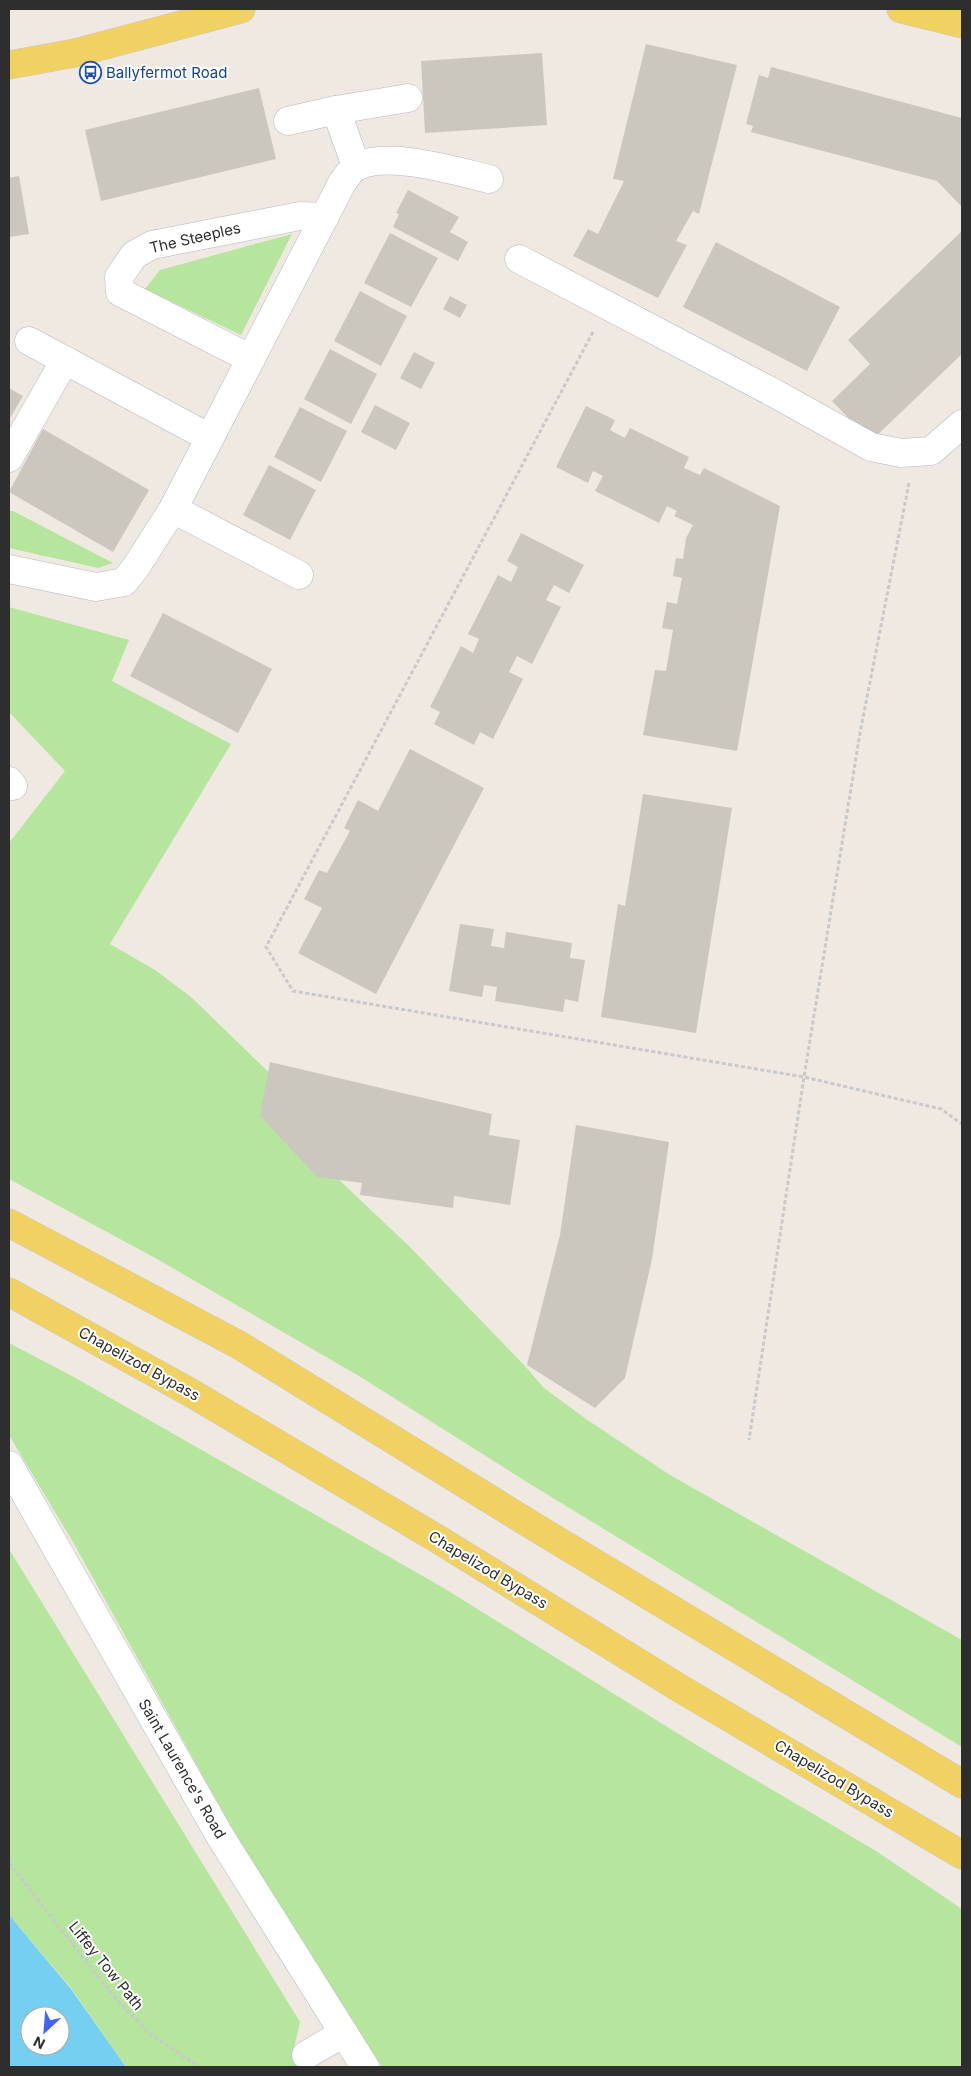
<svg xmlns="http://www.w3.org/2000/svg" width="971" height="2076" viewBox="0 0 971 2076" font-family="Inter,sans-serif">
  <rect width="100%" height="100%" fill="#efe9e1"/>
  <g fill="#b6e59e">
    <path d="M 292,234 L 241,335 L 145,289 L 160,270 Z"/>
    <path d="M 9,511 L 13,511 L 113,563 L 98,568 L 9,548 Z"/>
    <path d="M 9,607 L 129,640 L 112,681 L 231,744 L 110,944 L 155,970 L 191,997 L 290,1093 L 316,1158 L 411,1248 L 524,1365 L 544,1388 L 586,1419 L 670,1475 L 962,1640 L 962,1747 L 530,1484 L 359,1376 L 157,1259 L 9,1179 L 9,843 L 65,771 L 9,712 Z"/>
    <path d="M 9,1343 L 72,1376 L 442,1587 L 698,1746 L 876,1851 L 962,1909 L 962,2067 L 382,2067 L 234,1832 L 73,1542 L 9,1435 Z"/>
    <path d="M 9,1549 L 300,2022 L 294,2048 L 308,2067 L 126,2067 L 71,1988 L 9,1915 Z"/>
  </g>
  <path fill="#75cff0" fill-rule="evenodd" d="M 9,1915 L 71,1989 L 126,2067 L 9,2067 ZM 30,2016 L 60,2016 L 60,2046 L 30,2046 Z"/>
  <g fill="#cbc7bf">
    <path d="M 646,44 L 737,65 L 699,214 L 693,211 L 676,241 L 687,245 L 658,298 L 573,256 L 588,229 L 598,234 L 624,181 L 613,179 Z"/>
    <path d="M 542,53 L 547,125 L 425,133 L 421,61 Z"/>
    <path d="M 771,67 L 962,118 L 962,207 L 937,181 L 751,132 L 753,126 L 746,124 L 759,75 L 768,78 Z"/>
    <path d="M 259,88 L 276,159 L 101,201 L 85,130 Z"/>
    <path d="M 19,176 L 29,234 L 9,237 L 9,178 Z"/>
    <path d="M 408,190 L 459,217 L 450,232 L 468,242 L 458,261 L 393,227 L 399,214 L 396,213 Z"/>
    <path d="M 962,231 L 962,354 L 871,441 L 832,401 L 870,364 L 848,340 Z"/>
    <path d="M 390,233 L 438,258 L 411,307 L 364,283 Z"/>
    <path d="M 716,242 L 840,307 L 807,371 L 683,307 Z"/>
    <path d="M 360,291 L 407,316 L 381,366 L 334,341 Z"/>
    <path d="M 450,296 L 467,305 L 460,318 L 443,309 Z"/>
    <path d="M 330,349 L 377,374 L 351,424 L 304,399 Z"/>
    <path d="M 414,352 L 435,363 L 421,389 L 400,378 Z"/>
    <path d="M 9,388 L 23,396 L 9,420 Z"/>
    <path d="M 375,405 L 410,423 L 396,450 L 361,432 Z"/>
    <path d="M 586,406 L 615,420 L 610,430 L 625,438 L 630,428 L 689,457 L 684,468 L 700,475 L 704,468 L 780,506 L 737,751 L 643,735 L 655,670 L 666,671 L 673,630 L 662,628 L 667,602 L 677,604 L 682,578 L 673,576 L 676,558 L 683,559 L 686,538 L 693,525 L 674,516 L 677,511 L 667,506 L 659,523 L 595,491 L 603,476 L 593,471 L 588,483 L 556,467 Z"/>
    <path d="M 300,407 L 347,431 L 321,482 L 274,457 Z"/>
    <path d="M 43,429 L 149,490 L 113,552 L 9,492 Z"/>
    <path d="M 269,465 L 316,490 L 290,540 L 243,515 Z"/>
    <path d="M 521,533 L 584,565 L 569,593 L 554,585 L 546,600 L 561,607 L 532,664 L 517,656 L 509,672 L 523,679 L 493,739 L 480,732 L 474,745 L 434,724 L 440,712 L 430,707 L 461,646 L 473,653 L 479,639 L 468,634 L 498,575 L 511,582 L 518,567 L 507,561 Z"/>
    <path d="M 163,613 L 272,669 L 238,733 L 130,676 Z"/>
    <path d="M 410,749 L 484,788 L 376,994 L 298,953 L 322,908 L 304,899 L 319,870 L 327,873 L 350,831 L 344,828 L 358,800 L 378,811 Z"/>
    <path d="M 643,794 L 732,808 L 696,1033 L 601,1017 L 618,904 L 625,906 Z"/>
    <path d="M 460,924 L 494,929 L 491,946 L 504,948 L 506,932 L 572,943 L 570,958 L 585,960 L 578,1002 L 565,999 L 563,1012 L 495,1001 L 497,987 L 484,985 L 482,997 L 449,991 Z"/>
    <path d="M 270,1062 L 492,1114 L 489,1135 L 520,1140 L 510,1205 L 454,1196 L 453,1208 L 360,1195 L 362,1183 L 317,1177 L 260,1116 Z"/>
    <path d="M 576,1125 L 669,1142 L 652,1259 L 625,1378 L 595,1408 L 527,1365 L 560,1235 Z"/>
  </g>
  <g fill="none" stroke-linecap="round" stroke-linejoin="round">
    <defs>
      <g id="minor">
        <path d="M 336,110 L 356,166"/>
        <path d="M 288,121 L 336,110 L 408,98"/>
        <path d="M 519,259 L 774,393 L 871,447 L 901,453 L 931,451 L 962,424"/>
        <path d="M 29,341 L 210,438"/>
        <path d="M 251,359 L 120,292 L 119,277 L 134,255 L 152,245 L 300,216 L 325,217"/>
        <path d="M 9,458 L 65,360"/>
        <path d="M 173,509 L 299,575"/>
        <path d="M 9,569 L 96,587 L 124,582 L 136,567 L 173,509 L 342,183 C 346,178 352,168 358,166 C 390,151 455,171 489,179"/>
        <path d="M 9,781 L 13,786"/>
        <path d="M 9,1465 L 220,1836 L 365,2067"/>
        <path d="M 306,2055 L 344,2033"/>
      </g>
      <g id="major">
        <path d="M 901,9 L 962,24"/>
        <path d="M 9,65 L 75,53 L 241,9"/>
        <path d="M 9,1223 L 239,1345 L 548,1535 L 962,1784"/>
        <path d="M 9,1292 L 193,1394 L 436,1538 L 681,1689 L 962,1855"/>
      </g>
    </defs>
    <use href="#minor" stroke="#b4b7c1" stroke-width="29"/>
    <use href="#major" stroke="#c9c9c9" stroke-width="29"/>
    <g stroke="#c9c9c9" stroke-width="3" stroke-dasharray="4 2.5" stroke-linecap="butt">
      <path d="M 593,332 L 266,947 L 293,991 L 804,1077 L 749,1440"/>
      <path d="M 909,483 L 860,733 L 804,1077 L 941,1109 L 962,1124"/>
      <path d="M 9,1863 L 115,1998 L 150,2034 L 200,2067"/>
    </g>
    <use href="#minor" stroke="#fff" stroke-width="28"/>
    <use href="#major" stroke="#f2d163" stroke-width="28"/>
  </g>
  <defs>
    <symbol id="bus-ring" viewBox="-11 -11 22 22"><circle r="9.5" fill="#fff" stroke="#1a4fb4" stroke-width="1.5"/><path d="M-5-6H5V4H4V6H2V4H-2V6H-4V4H-5ZM-3.5-4V0h7V-4ZM-3.5 1.2v1.5H-2V1.2ZM2 1.2v1.5H3.5V1.2Z" fill="#1a4fb4"/></symbol>
  </defs>
  <g fill-rule="evenodd">
    <use href="#bus-ring" x="78" y="60" width="25" height="25"/>
  </g>
  <g text-anchor="middle" stroke-width="4" stroke-linejoin="round" paint-order="stroke">
    <g font-size="15" fill="#164399" stroke="#fff" text-anchor="start">
      <text x="106" y="78">Ballyfermot Road</text>
    </g>
    <g font-size="15" fill="#2e2e2e" stroke="#fff">
      <text transform="translate(195 238) rotate(-13)" y="5">The Steeples</text>
      <text transform="translate(139 1364) rotate(29)" y="5">Chapelizod Bypass</text>
      <text transform="translate(488 1570) rotate(31)" y="5">Chapelizod Bypass</text>
      <text transform="translate(182 1769) rotate(60)" y="5">Saint Laurence's Road</text>
      <text transform="translate(834 1779) rotate(31)" y="5">Chapelizod Bypass</text>
      <text transform="translate(106 1966) rotate(51)" y="5">Liffey Tow Path</text>
    </g>
  </g>
  <rect width="971" height="2076" fill="none" stroke="#2e2e2e" stroke-width="20"/>
  <g transform="translate(45 2031) rotate(206)"><circle r="24" fill="#ffffff" stroke="#ababab"/>
  <path d="M0-4L9 19L0 12L-9 19Z" fill="#4264fb"/>
  <text y="-8" font-size="14" font-weight="bold" text-anchor="middle" fill="#2e2e2e">N</text>
  </g>
</svg>
